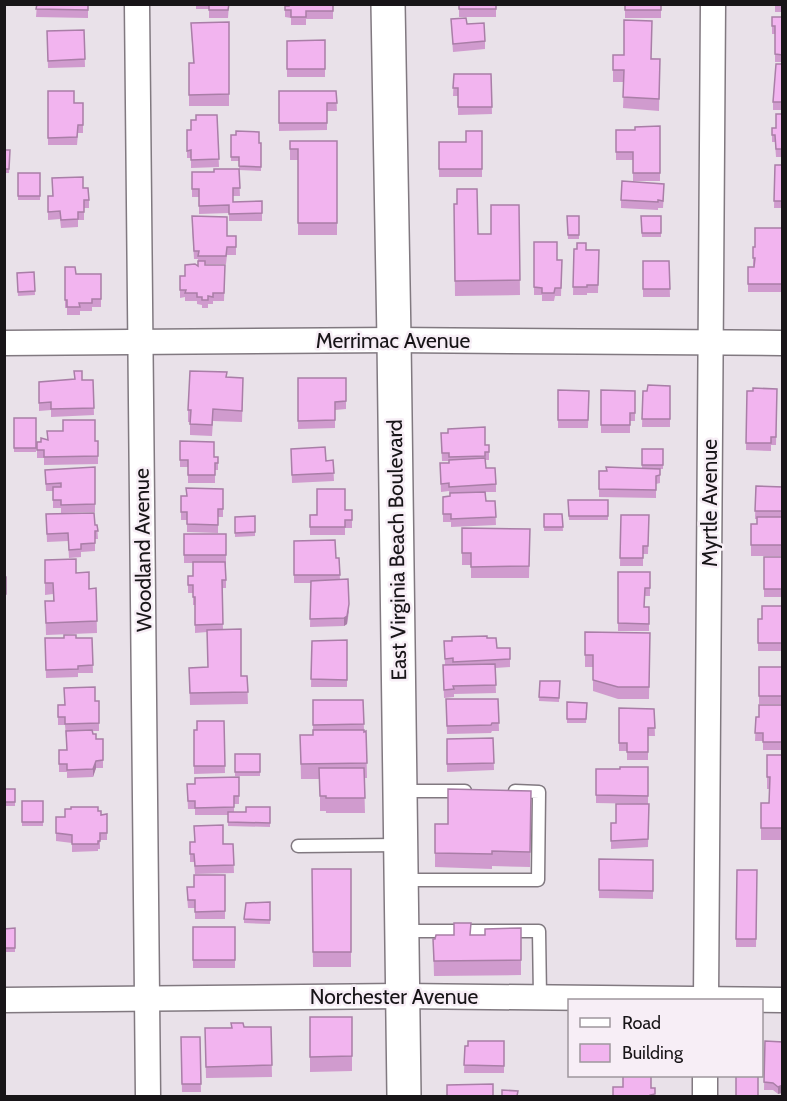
<svg xmlns="http://www.w3.org/2000/svg" width="787" height="1101" viewBox="0 0 787 1101" font-family="Cabin,sans-serif">
  <rect width="100%" height="100%" fill="#e9e1e9"/>
  <g fill="none" stroke-linecap="round" stroke-linejoin="round">
    <defs>
      <g id="service">
        <path d="M 401,791 L 465,791"/>
        <path d="M 298,846 L 399,845"/>
        <path d="M 402,880 L 538,880 L 539,792 L 515,791"/>
        <path d="M 403,931 L 539,931 L 540,997"/>
      </g>
      <g id="minor">
        <path d="M 137,4 L 148,1096"/>
        <path d="M 4,343 L 394,340 L 782,343"/>
        <path d="M 4,1000 L 402,996 L 782,1000"/>
        <path d="M 706,1000 L 713,4"/>
        <path d="M 705,1096 L 705,1076"/>
      </g>
      <path id="primary" d="M 388,4 L 394,340 L 404,1096"/>
    </defs>
    <use href="#service" stroke="#817980" stroke-width="15"/>
    <use href="#minor" stroke="#817980" stroke-width="27"/>
    <use href="#primary" stroke="#817980" stroke-width="36"/>
    <use href="#service" stroke="#fff" stroke-width="12"/>
    <use href="#minor" stroke="#fff" stroke-width="24"/>
    <use href="#primary" stroke="#fff" stroke-width="33"/>
  </g>
  <g fill="#d09bce">
    <path d="M 37,4 L 88,4 L 88,18 L 36,17 Z"/>
    <path d="M 196,4 L 229,4 L 228,18 L 209,18 L 209,9 L 196,9 Z"/>
    <path d="M 333,4 L 333,19 L 306,19 L 306,25 L 291,25 L 291,18 L 285,17 L 285,6 Z"/>
    <rect x="459" y="4" width="37" height="13"/>
    <rect x="625" y="4" width="36" height="14"/>
    <rect x="775" y="4" width="8" height="8"/>
    <path d="M 772,17 L 783,17 L 783,62 L 775,62 L 775,34 L 772,34 Z"/>
    <path d="M 451,19 L 467,24 L 485,41 L 485,49 L 453,52 Z"/>
    <path d="M 229,22 L 229,106 L 189,106 L 189,63 L 193,63 L 191,23 Z"/>
    <path d="M 84,30 L 85,67 L 48,68 L 47,31 Z"/>
    <path d="M 325,40 L 325,77 L 287,77 L 287,41 Z"/>
    <path d="M 613,55 L 660,59 L 659,111 L 623,108 L 624,82 L 613,82 Z"/>
    <path d="M 783,64 L 783,110 L 773,110 L 773,102 Z"/>
    <path d="M 454,74 L 491,74 L 492,114 L 458,115 L 458,96 L 453,96 Z"/>
    <path d="M 48,91 L 74,103 L 83,103 L 83,133 L 78,133 L 77,145 L 48,145 Z"/>
    <path d="M 279,91 L 336,91 L 337,111 L 327,111 L 327,130 L 279,131 Z"/>
    <path d="M 783,114 L 783,157 L 776,157 L 775,142 L 772,142 L 772,128 L 776,128 Z"/>
    <path d="M 217,115 L 219,167 L 191,168 L 191,158 L 187,158 L 187,130 L 191,130 L 196,120 Z"/>
    <path d="M 660,126 L 660,181 L 633,181 L 633,160 L 616,160 L 616,130 L 635,130 Z"/>
    <path d="M 482,131 L 482,177 L 439,177 L 439,142 L 466,142 Z"/>
    <path d="M 231,135 L 259,143 L 261,143 L 261,171 L 239,170 L 240,196 L 233,196 L 233,202 L 262,201 L 262,221 L 229,221 L 229,213 L 199,214 L 199,197 L 192,197 L 192,172 L 214,172 L 239,169 L 239,161 L 231,161 Z"/>
    <path d="M 290,141 L 337,141 L 337,235 L 298,235 L 298,160 L 290,160 Z"/>
    <path d="M 4,150 L 10,150 L 9,173 L 4,173 Z"/>
    <path d="M 775,165 L 783,165 L 783,208 L 774,208 Z"/>
    <rect x="18" y="173" width="22" height="27"/>
    <path d="M 83,188 L 89,200 L 89,208 L 84,208 L 84,220 L 78,220 L 78,227 L 61,228 L 60,219 L 48,220 L 48,196 L 53,196 Z"/>
    <path d="M 664,192 L 663,208 L 658,208 L 658,210 L 621,208 L 621,200 Z"/>
    <path d="M 454,204 L 478,234 L 491,234 L 519,205 L 520,295 L 455,296 Z"/>
    <path d="M 567,216 L 579,216 L 579,239 L 568,239 Z"/>
    <path d="M 641,216 L 661,216 L 661,237 L 642,237 Z"/>
    <path d="M 192,224 L 227,236 L 236,236 L 236,255 L 227,255 L 226,264 L 205,264 L 205,265 L 225,265 L 224,301 L 213,301 L 213,304 L 208,304 L 208,308 L 202,308 L 202,305 L 197,304 L 197,301 L 185,301 L 185,297 L 180,298 L 180,276 L 185,276 L 198,266 L 198,259 L 194,259 Z"/>
    <path d="M 783,228 L 783,292 L 748,292 L 748,267 L 754,267 L 754,266 L 753,266 L 753,258 L 755,247 Z"/>
    <path d="M 534,242 L 557,260 L 562,260 L 561,296 L 555,296 L 554,301 L 542,301 L 542,295 L 534,295 Z"/>
    <path d="M 574,249 L 599,250 L 598,293 L 587,293 L 587,295 L 573,295 Z"/>
    <path d="M 643,261 L 669,261 L 670,297 L 643,297 Z"/>
    <path d="M 65,267 L 76,274 L 101,274 L 101,307 L 92,307 L 92,311 L 80,311 L 80,315 L 67,315 L 67,308 L 65,308 Z"/>
    <path d="M 34,272 L 35,295 L 18,296 L 17,273 Z"/>
    <path d="M 226,377 L 243,389 L 242,422 L 213,421 L 212,436 L 190,435 L 190,422 L 188,422 L 188,410 Z"/>
    <path d="M 298,378 L 346,378 L 346,409 L 335,410 L 335,428 L 298,429 Z"/>
    <path d="M 93,380 L 94,415 L 51,417 L 51,410 L 39,411 L 39,382 Z"/>
    <path d="M 670,386 L 670,427 L 642,427 L 643,391 L 647,391 Z"/>
    <path d="M 777,389 L 776,445 L 771,445 L 771,451 L 746,450 L 747,391 Z"/>
    <path d="M 558,390 L 589,391 L 588,428 L 558,428 Z"/>
    <path d="M 601,390 L 635,391 L 635,421 L 630,421 L 630,433 L 601,433 Z"/>
    <rect x="14" y="418" width="22" height="34"/>
    <path d="M 441,433 L 485,445 L 489,445 L 489,460 L 485,460 L 486,468 L 496,484 L 496,492 L 486,492 L 486,501 L 495,501 L 496,525 L 451,527 L 451,522 L 443,522 L 443,497 L 450,496 L 449,491 L 441,492 L 440,463 L 449,463 L 449,461 L 442,461 Z"/>
    <path d="M 47,440 L 98,441 L 98,464 L 44,465 L 44,458 L 37,458 L 37,442 Z"/>
    <path d="M 180,441 L 214,457 L 218,457 L 218,470 L 215,470 L 215,483 L 188,483 L 188,467 L 180,467 Z"/>
    <path d="M 291,449 L 326,461 L 333,460 L 334,481 L 292,483 Z"/>
    <path d="M 642,449 L 663,449 L 663,469 L 660,469 L 660,483 L 656,484 L 656,498 L 599,497 L 599,471 L 642,468 Z"/>
    <path d="M 95,467 L 95,512 L 61,513 L 61,508 L 53,508 L 53,491 L 46,491 L 45,470 Z"/>
    <path d="M 756,486 L 783,487 L 783,556 L 751,556 L 751,524 L 757,524 L 757,519 L 755,519 Z"/>
    <path d="M 223,489 L 223,517 L 218,517 L 218,533 L 187,532 L 187,520 L 181,520 L 181,496 L 187,496 Z"/>
    <path d="M 568,500 L 608,500 L 608,520 L 569,520 Z"/>
    <path d="M 345,510 L 352,510 L 352,528 L 345,528 L 345,535 L 310,535 L 310,515 Z"/>
    <path d="M 46,514 L 95,525 L 97,525 L 98,539 L 95,539 L 95,551 L 81,552 L 81,557 L 69,558 L 68,541 L 47,542 Z"/>
    <path d="M 544,514 L 562,514 L 563,531 L 544,531 Z"/>
    <path d="M 621,515 L 649,515 L 648,554 L 643,554 L 643,566 L 620,566 Z"/>
    <path d="M 255,516 L 255,536 L 235,537 L 235,517 Z"/>
    <path d="M 530,529 L 529,578 L 471,578 L 471,565 L 462,565 L 462,553 Z"/>
    <path d="M 184,534 L 226,534 L 226,588 L 222,588 L 223,630 L 241,676 L 247,676 L 248,704 L 190,705 L 189,668 L 208,667 L 207,632 L 195,633 L 195,605 L 193,605 L 193,593 L 188,593 L 188,576 L 193,576 L 193,563 L 184,563 Z"/>
    <path d="M 294,541 L 336,558 L 339,558 L 340,580 L 349,612 L 347,624 L 344,626 L 310,627 L 311,583 L 294,583 Z"/>
    <rect x="764" y="557" width="19" height="40"/>
    <path d="M 45,560 L 76,573 L 89,589 L 96,588 L 97,633 L 46,635 L 45,601 L 53,601 L 53,594 L 45,595 Z"/>
    <path d="M 618,572 L 650,572 L 650,596 L 645,596 L 644,607 L 649,607 L 649,631 L 618,631 Z"/>
    <path d="M 783,606 L 783,651 L 758,651 L 758,619 L 762,619 Z"/>
    <path d="M 585,632 L 650,633 L 649,699 L 618,699 L 593,691 L 593,667 L 585,667 Z"/>
    <path d="M 45,638 L 92,638 L 93,673 L 78,673 L 78,677 L 46,678 Z"/>
    <path d="M 487,638 L 497,648 L 510,648 L 510,667 L 495,668 L 496,693 L 454,694 L 454,697 L 444,698 L 443,665 L 445,665 L 444,641 Z"/>
    <path d="M 347,640 L 347,687 L 311,687 L 312,641 Z"/>
    <rect x="759" y="667" width="24" height="37"/>
    <path d="M 540,681 L 560,681 L 559,702 L 539,701 Z"/>
    <path d="M 446,699 L 498,699 L 499,731 L 492,731 L 491,733 L 447,734 Z"/>
    <path d="M 313,700 L 363,700 L 364,730 L 364,732 L 366,731 L 367,778 L 364,778 L 365,813 L 326,813 L 326,811 L 320,811 L 320,779 L 301,779 L 300,735 L 313,735 Z"/>
    <path d="M 99,701 L 99,731 L 92,731 L 93,734 L 96,739 L 103,739 L 103,768 L 96,768 L 93,777 L 67,778 L 67,772 L 59,772 L 59,750 L 67,750 L 65,725 L 58,725 L 58,705 Z"/>
    <path d="M 567,702 L 587,703 L 586,723 L 567,723 Z"/>
    <path d="M 783,705 L 783,750 L 763,750 L 763,741 L 755,741 L 756,717 L 759,717 Z"/>
    <path d="M 619,708 L 654,709 L 655,736 L 648,736 L 648,760 L 627,760 L 627,751 L 619,751 Z"/>
    <path d="M 224,721 L 225,773 L 194,774 L 194,730 L 197,730 Z"/>
    <path d="M 493,738 L 494,770 L 447,772 L 447,739 Z"/>
    <rect x="235" y="754" width="25" height="22"/>
    <path d="M 767,755 L 783,755 L 783,840 L 761,840 L 761,803 L 769,803 L 770,789 L 767,789 Z"/>
    <path d="M 648,767 L 648,804 L 596,803 L 596,769 L 620,769 Z"/>
    <path d="M 239,777 L 239,804 L 234,804 L 234,812 L 246,812 L 270,807 L 270,827 L 228,826 L 228,815 L 195,815 L 195,809 L 188,809 L 187,784 L 195,784 Z"/>
    <rect x="4" y="789" width="11" height="17"/>
    <path d="M 531,791 L 530,867 L 492,866 L 492,869 L 435,867 L 435,824 L 448,824 Z"/>
    <rect x="22" y="801" width="21" height="25"/>
    <path d="M 649,804 L 648,847 L 611,849 L 611,823 L 616,823 Z"/>
    <path d="M 98,811 L 101,815 L 107,814 L 107,840 L 100,840 L 100,849 L 98,849 L 98,851 L 72,852 L 72,843 L 56,841 L 56,817 L 65,817 Z"/>
    <path d="M 190,842 L 233,844 L 234,873 L 195,874 L 194,862 L 190,862 Z"/>
    <path d="M 599,859 L 653,860 L 653,899 L 599,898 Z"/>
    <path d="M 312,869 L 351,869 L 351,967 L 313,967 Z"/>
    <path d="M 737,870 L 757,870 L 756,947 L 736,947 Z"/>
    <path d="M 225,875 L 225,919 L 195,919 L 195,908 L 188,908 L 187,895 L 194,887 Z"/>
    <path d="M 270,902 L 270,924 L 244,923 L 244,919 Z"/>
    <rect x="193" y="927" width="42" height="41"/>
    <path d="M 15,928 L 15,952 L 4,952 L 4,929 Z"/>
    <path d="M 521,928 L 521,975 L 434,976 L 433,939 L 470,935 L 485,935 Z"/>
    <path d="M 310,1017 L 352,1017 L 352,1071 L 310,1072 Z"/>
    <path d="M 271,1027 L 272,1077 L 206,1078 L 205,1028 Z"/>
    <path d="M 181,1037 L 200,1037 L 201,1092 L 182,1092 Z"/>
    <path d="M 504,1041 L 504,1073 L 464,1073 L 465,1046 Z"/>
    <path d="M 765,1041 L 783,1042 L 778,1094 L 773,1090 L 764,1090 Z"/>
  </g>
  <g fill="#a97ea7">
    <path d="M 349,604 L 347,624 L 344,626 L 344,618 Z"/>
    <path d="M 96,761 L 96,768 L 93,777 L 93,769 Z"/>
    <path d="M 783,1085 L 783,1093 L 778,1094 L 778,1087 Z"/>
  </g>
  <g fill="#f2b4ef" stroke="#a97ea7" stroke-width="1.5">
    <path d="M 37,4 L 88,4 L 88,10 L 36,9 Z"/>
    <path d="M 209,4 L 229,4 L 228,10 L 209,10 Z"/>
    <path d="M 289,4 L 333,4 L 333,11 L 306,11 L 306,17 L 291,17 L 291,10 L 285,10 L 285,6 L 289,6 Z"/>
    <rect x="459" y="4" width="37" height="5"/>
    <rect x="625" y="4" width="36" height="6"/>
    <path d="M 772,17 L 783,17 L 783,55 L 775,54 L 775,26 L 772,26 Z"/>
    <path d="M 466,18 L 467,24 L 484,23 L 485,41 L 453,44 L 451,19 Z"/>
    <path d="M 624,20 L 652,21 L 651,59 L 660,59 L 659,99 L 623,97 L 624,70 L 613,70 L 613,55 L 624,55 Z"/>
    <path d="M 229,22 L 229,94 L 189,95 L 189,63 L 194,63 L 191,23 Z"/>
    <path d="M 84,30 L 85,59 L 48,61 L 47,31 Z"/>
    <path d="M 325,40 L 325,69 L 287,69 L 287,41 Z"/>
    <path d="M 776,64 L 783,64 L 783,102 L 773,102 Z"/>
    <path d="M 454,74 L 491,74 L 492,107 L 458,107 L 458,88 L 453,88 Z"/>
    <path d="M 48,91 L 74,91 L 74,103 L 83,103 L 83,125 L 78,125 L 77,137 L 48,138 Z"/>
    <path d="M 279,91 L 336,91 L 337,103 L 327,103 L 327,123 L 279,123 Z"/>
    <path d="M 776,114 L 783,114 L 783,149 L 776,149 L 775,135 L 772,135 L 772,128 L 776,128 Z"/>
    <path d="M 196,115 L 217,115 L 219,159 L 191,160 L 191,150 L 187,151 L 187,130 L 191,130 L 191,120 L 196,120 Z"/>
    <path d="M 660,126 L 660,173 L 633,173 L 633,152 L 616,152 L 616,130 L 635,130 L 635,127 Z"/>
    <path d="M 236,131 L 259,132 L 259,143 L 261,143 L 261,167 L 239,166 L 239,157 L 231,157 L 231,135 L 236,135 Z"/>
    <path d="M 466,131 L 482,131 L 482,169 L 439,169 L 439,142 L 466,142 Z"/>
    <path d="M 290,141 L 337,141 L 337,223 L 298,223 L 298,149 L 290,149 Z"/>
    <path d="M 4,150 L 10,150 L 9,169 L 4,169 Z"/>
    <path d="M 775,165 L 783,165 L 783,201 L 774,201 Z"/>
    <path d="M 214,169 L 239,169 L 240,188 L 233,188 L 233,202 L 262,201 L 262,213 L 229,214 L 229,205 L 199,206 L 199,189 L 192,189 L 192,172 L 214,172 Z"/>
    <rect x="18" y="173" width="22" height="23"/>
    <path d="M 83,177 L 83,188 L 88,188 L 89,200 L 84,200 L 84,212 L 78,212 L 78,219 L 61,220 L 60,211 L 48,212 L 48,196 L 53,196 L 52,178 Z"/>
    <path d="M 622,181 L 664,184 L 663,201 L 658,200 L 658,202 L 621,200 Z"/>
    <path d="M 457,189 L 477,189 L 478,234 L 491,234 L 491,205 L 519,205 L 520,280 L 455,281 L 454,204 L 457,204 Z"/>
    <path d="M 192,216 L 227,217 L 227,236 L 236,236 L 236,247 L 227,247 L 226,256 L 198,256 L 199,251 L 194,251 Z"/>
    <path d="M 567,216 L 579,216 L 579,235 L 568,235 Z"/>
    <path d="M 641,216 L 661,216 L 661,233 L 642,233 Z"/>
    <path d="M 755,228 L 783,228 L 783,284 L 748,284 L 748,267 L 754,267 L 755,258 L 753,258 L 753,247 L 755,247 Z"/>
    <path d="M 534,242 L 557,242 L 557,260 L 562,260 L 561,288 L 555,288 L 554,293 L 542,293 L 542,288 L 534,287 Z"/>
    <path d="M 577,243 L 586,243 L 586,250 L 599,250 L 598,285 L 587,285 L 587,287 L 573,287 L 574,249 L 577,249 Z"/>
    <path d="M 198,261 L 205,261 L 205,265 L 225,265 L 224,293 L 213,293 L 213,297 L 208,296 L 208,300 L 202,300 L 202,297 L 197,297 L 197,293 L 185,293 L 186,290 L 180,290 L 180,276 L 185,276 L 185,265 L 195,264 L 198,266 Z"/>
    <path d="M 643,261 L 669,261 L 670,289 L 643,289 Z"/>
    <path d="M 65,267 L 75,267 L 76,274 L 101,274 L 101,299 L 92,299 L 92,303 L 79,303 L 80,307 L 67,307 L 67,300 L 65,300 Z"/>
    <path d="M 34,272 L 35,291 L 18,292 L 17,273 Z"/>
    <path d="M 74,371 L 82,371 L 82,380 L 93,380 L 94,408 L 51,409 L 51,402 L 39,403 L 39,382 L 75,379 Z"/>
    <path d="M 190,371 L 227,372 L 226,377 L 243,378 L 242,411 L 213,409 L 212,425 L 190,424 L 191,410 L 188,410 Z"/>
    <path d="M 298,378 L 346,378 L 346,401 L 335,402 L 335,420 L 298,421 Z"/>
    <path d="M 648,385 L 670,386 L 670,419 L 642,419 L 643,391 L 647,391 Z"/>
    <path d="M 753,388 L 777,389 L 776,433 L 776,437 L 771,437 L 771,443 L 746,443 L 747,391 L 753,391 Z"/>
    <path d="M 558,390 L 589,391 L 588,420 L 558,420 Z"/>
    <path d="M 601,390 L 635,391 L 635,413 L 630,413 L 630,425 L 601,425 Z"/>
    <rect x="14" y="418" width="22" height="30"/>
    <path d="M 63,420 L 95,420 L 95,441 L 98,441 L 98,456 L 44,457 L 44,450 L 37,450 L 37,442 L 41,442 L 41,438 L 48,440 L 47,431 L 63,431 Z"/>
    <path d="M 485,427 L 485,445 L 489,445 L 489,452 L 485,452 L 485,456 L 449,457 L 449,453 L 442,453 L 441,433 L 448,433 L 448,429 Z"/>
    <path d="M 180,441 L 214,442 L 214,457 L 218,457 L 218,463 L 215,463 L 215,475 L 188,475 L 188,460 L 180,460 Z"/>
    <path d="M 325,447 L 326,461 L 333,460 L 334,473 L 292,475 L 291,449 Z"/>
    <rect x="642" y="449" width="21" height="16"/>
    <path d="M 485,458 L 486,468 L 495,468 L 496,484 L 449,487 L 449,483 L 441,484 L 440,463 L 449,463 L 449,460 Z"/>
    <path d="M 95,467 L 95,504 L 61,505 L 61,500 L 53,500 L 53,487 L 61,487 L 61,483 L 46,484 L 45,470 Z"/>
    <path d="M 606,467 L 660,469 L 660,475 L 656,476 L 656,490 L 599,489 L 599,471 L 607,471 Z"/>
    <path d="M 756,486 L 783,487 L 783,511 L 755,511 Z"/>
    <path d="M 186,488 L 223,489 L 223,509 L 218,509 L 218,525 L 187,524 L 187,512 L 181,512 L 181,496 L 187,496 Z"/>
    <path d="M 317,489 L 345,489 L 345,510 L 352,510 L 352,520 L 345,520 L 345,527 L 310,527 L 310,515 L 317,515 Z"/>
    <path d="M 485,492 L 486,501 L 495,501 L 496,517 L 451,519 L 451,514 L 443,514 L 443,497 L 450,496 L 450,493 Z"/>
    <path d="M 568,500 L 608,500 L 608,516 L 569,516 Z"/>
    <path d="M 94,513 L 95,525 L 97,525 L 98,531 L 95,531 L 95,543 L 81,544 L 81,549 L 69,550 L 68,533 L 47,534 L 46,514 Z"/>
    <path d="M 544,514 L 562,514 L 563,527 L 544,527 Z"/>
    <path d="M 621,515 L 649,515 L 648,546 L 643,546 L 643,558 L 620,558 Z"/>
    <path d="M 255,516 L 255,532 L 235,533 L 235,517 Z"/>
    <path d="M 757,517 L 783,517 L 783,545 L 751,545 L 751,524 L 757,524 Z"/>
    <path d="M 462,528 L 530,529 L 529,566 L 471,567 L 471,553 L 462,553 Z"/>
    <rect x="184" y="534" width="42" height="21"/>
    <path d="M 335,540 L 336,558 L 339,558 L 340,575 L 294,575 L 294,541 Z"/>
    <rect x="764" y="557" width="19" height="32"/>
    <path d="M 76,559 L 76,573 L 89,572 L 89,589 L 96,588 L 97,621 L 46,623 L 45,601 L 54,601 L 53,583 L 45,583 L 45,560 Z"/>
    <path d="M 193,562 L 225,562 L 226,580 L 222,580 L 223,624 L 195,625 L 195,597 L 193,597 L 193,585 L 188,585 L 188,576 L 193,576 Z"/>
    <path d="M 618,572 L 650,572 L 650,588 L 645,588 L 644,607 L 649,607 L 649,624 L 618,623 Z"/>
    <rect x="4" y="577" width="2" height="17"/>
    <path d="M 348,579 L 349,604 L 347,616 L 344,618 L 310,619 L 311,581 Z"/>
    <path d="M 762,606 L 783,606 L 783,643 L 758,643 L 758,619 L 762,619 Z"/>
    <path d="M 241,629 L 241,676 L 247,676 L 248,692 L 190,693 L 189,668 L 208,667 L 207,630 Z"/>
    <path d="M 585,632 L 650,633 L 649,687 L 618,687 L 593,680 L 593,655 L 585,655 Z"/>
    <path d="M 64,635 L 76,635 L 76,638 L 92,638 L 93,665 L 78,666 L 78,669 L 46,670 L 45,638 L 64,638 Z"/>
    <path d="M 487,636 L 487,638 L 496,638 L 497,648 L 510,648 L 510,659 L 453,662 L 453,658 L 445,659 L 444,641 L 452,641 L 452,637 Z"/>
    <path d="M 347,640 L 347,680 L 311,679 L 312,641 Z"/>
    <path d="M 495,664 L 496,685 L 453,686 L 454,689 L 444,690 L 443,665 Z"/>
    <rect x="759" y="667" width="24" height="29"/>
    <path d="M 540,681 L 560,681 L 559,698 L 539,697 Z"/>
    <path d="M 95,687 L 95,701 L 99,701 L 99,723 L 65,724 L 65,717 L 58,717 L 58,705 L 65,705 L 64,688 Z"/>
    <path d="M 446,699 L 498,699 L 499,723 L 492,723 L 491,725 L 447,726 Z"/>
    <path d="M 313,700 L 363,700 L 364,724 L 313,725 Z"/>
    <path d="M 567,702 L 587,703 L 586,719 L 567,719 Z"/>
    <path d="M 759,705 L 783,705 L 783,742 L 763,742 L 763,733 L 755,733 L 756,717 L 759,717 Z"/>
    <path d="M 619,708 L 654,709 L 655,728 L 648,728 L 648,752 L 627,752 L 627,743 L 619,743 Z"/>
    <path d="M 197,721 L 224,721 L 225,766 L 194,766 L 194,730 L 197,730 Z"/>
    <path d="M 92,730 L 93,734 L 96,734 L 96,739 L 103,739 L 103,760 L 96,761 L 93,769 L 67,770 L 67,764 L 59,764 L 59,750 L 67,750 L 66,731 Z"/>
    <path d="M 313,730 L 364,730 L 364,732 L 366,731 L 367,763 L 301,764 L 300,735 L 313,735 Z"/>
    <path d="M 493,738 L 494,763 L 447,764 L 447,739 Z"/>
    <rect x="235" y="754" width="25" height="18"/>
    <path d="M 767,755 L 783,755 L 783,828 L 761,828 L 761,803 L 769,803 L 770,777 L 767,777 Z"/>
    <path d="M 620,767 L 648,767 L 648,796 L 596,795 L 596,769 L 620,769 Z"/>
    <path d="M 319,768 L 364,768 L 365,798 L 326,798 L 326,796 L 320,796 Z"/>
    <path d="M 239,777 L 239,796 L 234,796 L 234,807 L 195,808 L 195,801 L 188,801 L 187,784 L 195,784 L 195,778 Z"/>
    <rect x="4" y="789" width="11" height="13"/>
    <path d="M 448,789 L 531,791 L 530,852 L 492,851 L 492,854 L 435,853 L 435,824 L 448,824 Z"/>
    <rect x="22" y="801" width="21" height="21"/>
    <path d="M 616,804 L 649,804 L 648,839 L 611,841 L 611,823 L 616,823 Z"/>
    <path d="M 71,807 L 98,807 L 98,811 L 101,811 L 101,815 L 107,814 L 107,833 L 100,833 L 100,841 L 98,841 L 98,844 L 72,844 L 72,835 L 56,833 L 56,817 L 65,817 L 65,809 L 71,809 Z"/>
    <path d="M 246,807 L 270,807 L 270,823 L 228,822 L 228,812 L 246,812 Z"/>
    <path d="M 223,825 L 223,844 L 233,844 L 234,865 L 195,866 L 194,854 L 190,854 L 190,842 L 195,842 L 194,826 Z"/>
    <path d="M 599,859 L 653,860 L 653,891 L 599,890 Z"/>
    <path d="M 312,869 L 351,869 L 351,952 L 313,952 Z"/>
    <path d="M 737,870 L 757,870 L 756,939 L 736,939 Z"/>
    <path d="M 194,875 L 225,875 L 225,911 L 195,912 L 195,900 L 188,900 L 187,887 L 194,887 Z"/>
    <path d="M 270,902 L 270,920 L 244,919 L 246,903 Z"/>
    <path d="M 454,923 L 471,923 L 470,935 L 485,935 L 485,929 L 521,928 L 521,960 L 434,961 L 433,939 L 435,939 L 436,935 L 454,935 Z"/>
    <rect x="193" y="927" width="42" height="33"/>
    <path d="M 15,928 L 15,948 L 4,948 L 4,929 Z"/>
    <path d="M 310,1017 L 352,1017 L 352,1056 L 310,1057 Z"/>
    <path d="M 231,1023 L 243,1023 L 244,1027 L 271,1027 L 272,1065 L 206,1067 L 205,1028 L 232,1028 Z"/>
    <path d="M 181,1037 L 200,1037 L 201,1084 L 182,1084 Z"/>
    <path d="M 468,1041 L 504,1041 L 504,1066 L 464,1065 L 465,1046 L 468,1046 Z"/>
    <path d="M 765,1041 L 783,1042 L 783,1085 L 778,1087 L 773,1083 L 764,1082 Z"/>
    <path d="M 623,1076 L 651,1076 L 651,1088 L 655,1088 L 655,1094 L 650,1095 L 650,1096 L 613,1096 L 613,1087 L 623,1087 Z"/>
    <rect x="736" y="1076" width="22" height="20"/>
    <path d="M 493,1084 L 493,1096 L 447,1096 L 447,1085 Z"/>
    <path d="M 502,1090 L 518,1091 L 517,1096 L 502,1096 Z"/>
  </g>
  <g text-anchor="middle" stroke-width="5" stroke-linejoin="round" paint-order="stroke">
    <g font-size="21" fill="#181518" stroke="#f7eef6">
      <text x="393" y="348">Merrimac Avenue</text>
      <text transform="translate(710 503) rotate(-90)" y="7">Myrtle Avenue</text>
      <text transform="translate(143 550) rotate(-91)" y="7">Woodland Avenue</text>
      <text transform="translate(397 550) rotate(-91)" y="7">East Virginia Beach Boulevard</text>
      <text x="394" y="1004">Norchester Avenue</text>
    </g>
  </g>
  <rect width="787" height="1101" fill="none" stroke="#181518" stroke-width="12"/>
  <rect x="568" y="999" width="195" height="78" fill="#f7eef6" stroke="#9e979d" stroke-width="1.5"/>
  <rect x="580" y="1018" width="30" height="9" fill="#ffffff" stroke="#9e979d" stroke-width="1.5"/>
  <text x="622" y="1029" font-size="18" fill="#181518">Road</text>
  <rect x="580" y="1044" width="30" height="18" fill="#f2b4ef" stroke="#9e979d" stroke-width="1.5"/>
  <text x="622" y="1059" font-size="18" fill="#181518">Building</text>
</svg>
